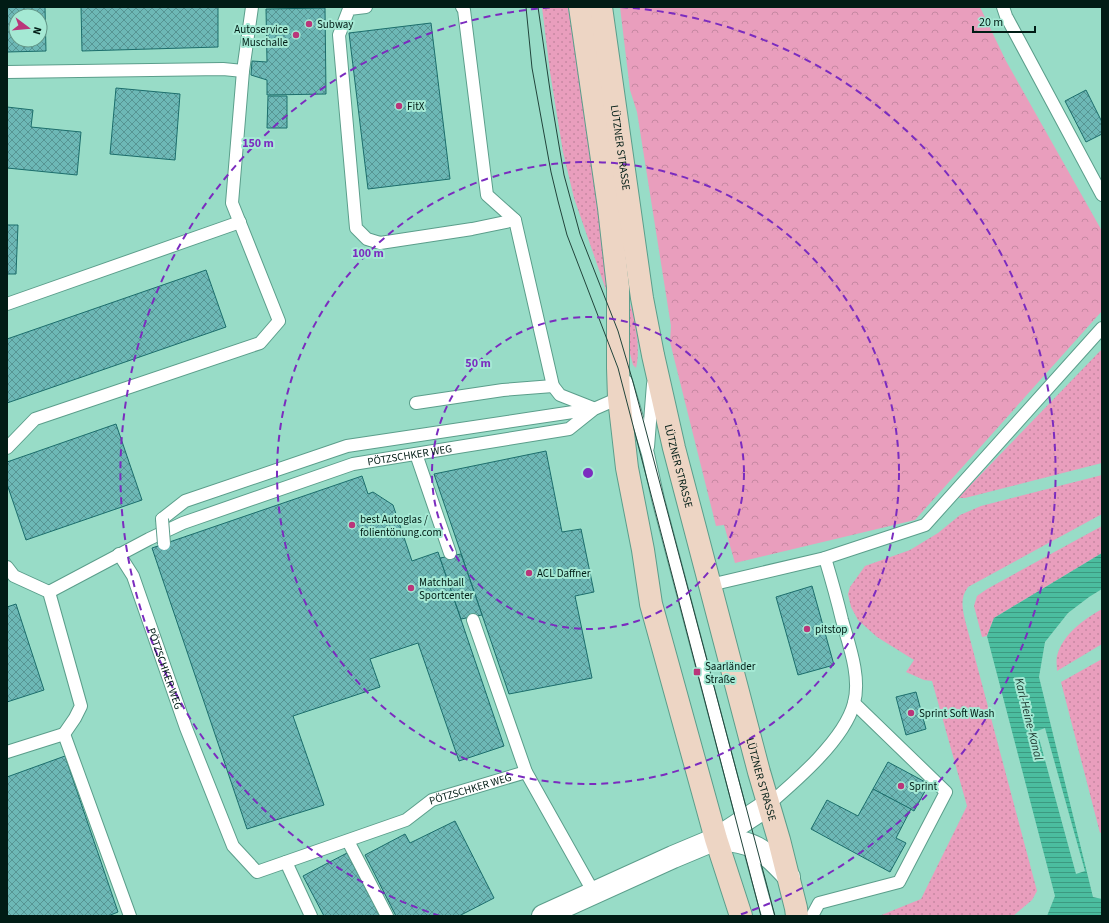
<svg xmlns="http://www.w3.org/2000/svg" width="1109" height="923" viewBox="0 0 1109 923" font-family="'Source Sans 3',sans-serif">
  <defs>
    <pattern id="grass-dots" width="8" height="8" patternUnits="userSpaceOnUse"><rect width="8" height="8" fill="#e99ebd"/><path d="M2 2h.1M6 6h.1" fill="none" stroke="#c688a2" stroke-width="1.8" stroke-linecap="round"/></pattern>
    <pattern id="forest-crowns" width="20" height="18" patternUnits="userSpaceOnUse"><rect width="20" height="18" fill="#e99ebd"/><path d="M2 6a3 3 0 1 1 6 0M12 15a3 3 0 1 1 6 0" fill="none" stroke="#c688a2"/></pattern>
    <pattern id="water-rules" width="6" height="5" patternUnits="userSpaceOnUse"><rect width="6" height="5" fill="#4bbd9f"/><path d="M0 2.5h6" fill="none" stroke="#3c9980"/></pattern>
    <pattern id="building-cross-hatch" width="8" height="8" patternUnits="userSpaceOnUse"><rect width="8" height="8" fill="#6db8b6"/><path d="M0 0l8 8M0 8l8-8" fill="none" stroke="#579593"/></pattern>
  </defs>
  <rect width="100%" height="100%" fill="#98dcc7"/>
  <g fill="url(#grass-dots)">
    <path d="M 542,7 L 568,7 L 599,205 L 608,283 L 606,290 L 574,198 L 563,152 L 550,72 Z"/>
    <path d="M 627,296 C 635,314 641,349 636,368 L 633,365 L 627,342 Z"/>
    <path d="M 1102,349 L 1102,463 L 965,498 L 958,498 Z"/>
    <path d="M 1102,475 L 1102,514 L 968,587 C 959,599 963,611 966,624 L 1037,891 L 1032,900 L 1013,916 L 879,916 L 921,899 L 967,806 L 932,681 L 924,680 L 906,672 L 914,660 L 877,637 L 858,620 L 851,607 L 848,594 L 850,587 L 865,566 L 910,550 L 938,533 L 960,515 L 981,506 Z"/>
    <path d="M 1102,526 L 1102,553 L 994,618 L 987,636 L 982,637 L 974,606 L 977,596 L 987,589 Z"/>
    <path d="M 1102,609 L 1102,644 L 1057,671 C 1057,667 1056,660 1057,656 C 1063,634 1084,619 1102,609 Z"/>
    <path d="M 1102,659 L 1102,832 L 1100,833 L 1061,682 Z"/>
  </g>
  <path fill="url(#forest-crowns)" d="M 620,7 L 980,7 L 1006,61 L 1102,231 L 1102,311 L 915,520 L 735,563 L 724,525 L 716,526 L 670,342 L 671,326 L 637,112 L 630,90 Z"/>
  <path fill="url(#water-rules)" d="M 1102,553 L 1102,589 L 1089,597 L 1068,613 L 1045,642 L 1039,677 L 1093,897 L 1102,899 L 1102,916 L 1047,916 L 1055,896 L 987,636 L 994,618 Z"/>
  <path fill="#98dcc7" d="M 1045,728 L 1085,871 L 1076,874 L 1037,731 Z"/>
  <g fill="url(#building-cross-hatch)" stroke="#1c6e6c" fill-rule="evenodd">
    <path d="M 7,7 L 45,7 L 46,51 L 7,52 ZM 16,16 L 40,16 L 40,40 L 16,40 Z"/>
    <path d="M 81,7 L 218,7 L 218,47 L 82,51 Z"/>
    <path d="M 325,8 L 326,94 L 267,95 L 267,80 L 251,75 L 252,61 L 267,62 L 266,9 Z"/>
    <path d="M 431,23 L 450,179 L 368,189 L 349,33 Z"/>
    <path d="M 116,88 L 180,94 L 175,160 L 110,154 Z"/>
    <path d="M 1086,90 L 1102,122 L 1102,134 L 1086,142 L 1065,101 Z"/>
    <path d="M 268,96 L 287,96 L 287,128 L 267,128 Z"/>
    <path d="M 7,107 L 33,110 L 31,127 L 81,132 L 77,175 L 7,168 Z"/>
    <path d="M 7,225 L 18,225 L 16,274 L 7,274 Z"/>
    <path d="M 206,270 L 226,327 L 7,403 L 7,339 Z"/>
    <path d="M 116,424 L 142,500 L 26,540 L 7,484 L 7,462 Z"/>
    <path d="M 546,451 L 562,532 L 581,529 L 594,592 L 575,596 L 592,678 L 509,694 L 434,474 Z"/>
    <path d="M 362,476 L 368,494 L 373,492 L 393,505 L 412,561 L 438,552 L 504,746 L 459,761 L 418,643 L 370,659 L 380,687 L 293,716 L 324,805 L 247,829 L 152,548 Z"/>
    <path d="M 461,554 L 482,615 L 461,619 L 440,558 Z"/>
    <path d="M 812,586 L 834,665 L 798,675 L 776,597 Z"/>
    <path d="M 16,604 L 44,690 L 7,702 L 7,607 Z"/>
    <path d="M 916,692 L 926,729 L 906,735 L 896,697 Z"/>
    <path d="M 65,756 L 118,912 L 108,916 L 7,916 L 7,777 Z"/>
    <path d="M 888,762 L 929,784 L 914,811 L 873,789 Z"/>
    <path d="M 873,789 L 911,809 L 896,838 L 906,843 L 890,872 L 811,829 L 827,800 L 858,816 Z"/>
    <path d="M 455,821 L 494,898 L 459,916 L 396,916 L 365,855 L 405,834 L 410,843 Z"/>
    <path d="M 347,853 L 380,916 L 324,916 L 303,876 Z"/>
  </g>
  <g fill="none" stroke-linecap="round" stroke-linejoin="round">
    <defs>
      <g id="service">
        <path d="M 366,7 L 349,9 L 339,35 L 356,228 L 367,239 L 380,243 L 472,229 L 515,220"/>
        <path d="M 462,7 L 464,10 L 487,195 L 515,220 L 553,386 L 560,395 L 593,408"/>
        <path d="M 1003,7 L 1006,16 L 1102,195"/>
        <path d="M 7,72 L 223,69 L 243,71"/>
        <path d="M 7,304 L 240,222"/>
        <path d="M 626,381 L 648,454 L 658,499 L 744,825"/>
        <path d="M 416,403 L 503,390 L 553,386"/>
        <path d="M 648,447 L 653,384"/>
        <path d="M 7,448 L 35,419 L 260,343 L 279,321 L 232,203 L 243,71 L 252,7"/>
        <path d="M 416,454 L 450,553"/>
        <path d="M 162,519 L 185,501 L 347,446 L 593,409"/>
        <path id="s1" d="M 119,554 L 133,576 L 186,728 L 233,846 L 257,872 L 406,820 L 432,800 L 526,772"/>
        <path d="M 7,567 L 14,576 L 49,592 L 81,706 L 75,718 L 64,734"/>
        <path d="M 710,585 L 825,558 L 925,525 L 1102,328"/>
        <path id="s2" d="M 49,592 L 149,539 L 183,523 L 353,464 L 569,429 L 594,409 L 619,398"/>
        <path d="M 473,620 L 526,772 L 594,893"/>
        <path d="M 7,752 L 64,734 L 130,916"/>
        <path d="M 768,805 C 796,781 845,739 854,703 C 861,677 849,645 842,620 C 837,599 831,578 825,558"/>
        <path d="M 348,841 L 387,916"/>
        <path d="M 748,843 L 768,916"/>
        <path d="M 286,862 L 311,916"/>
        <path d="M 812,916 L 819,903 L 899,882 L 946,792 L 854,703"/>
      </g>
      <g id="tertiary">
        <path d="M 716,839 C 753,841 764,849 789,877"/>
        <path d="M 543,916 L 673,857 L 716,839 L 768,805"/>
      </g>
      <g id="secondary">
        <path d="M 580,7 L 609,208 L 618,287 L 618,368 L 619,398 L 627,468 L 643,550 L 651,604 L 716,839 L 741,916"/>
        <path id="s3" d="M 601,7 L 642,298 L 653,355 L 674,448 L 759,772 L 779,840 L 796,908 L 797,916"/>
      </g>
    </defs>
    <use href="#service" stroke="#5b9e8b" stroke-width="14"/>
    <use href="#tertiary" stroke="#5b9e8b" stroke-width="24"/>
    <use href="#secondary" stroke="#5b9e8b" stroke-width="24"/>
    <use href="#service" stroke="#fff" stroke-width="12"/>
    <use href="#tertiary" stroke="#fff" stroke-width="22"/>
    <use href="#secondary" stroke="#edd5c4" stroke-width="22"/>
    <g stroke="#21443b" stroke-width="1">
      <path d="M 526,7 L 532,68 L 551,172 L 558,201 L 567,235 L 618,368 L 761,916"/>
      <path d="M 538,7 L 552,104 L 564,175 L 580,234 L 618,331 L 633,382 L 775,916"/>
    </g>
    <defs>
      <path id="service-bridge" d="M 162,519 L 164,544"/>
    </defs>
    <use href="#service-bridge" stroke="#5b9e8b" stroke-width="14" stroke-linecap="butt"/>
    <use href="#service-bridge" stroke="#fff" stroke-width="12"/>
  </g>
  <g fill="none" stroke="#7b2cbf" stroke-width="2" stroke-dasharray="7 5">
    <circle cx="588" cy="473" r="156"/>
    <circle cx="588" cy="473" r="311"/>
    <path d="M440 916A467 467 0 0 1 555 7M621 7A467 467 0 0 1 736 916"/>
  </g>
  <g fill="#ba357a" stroke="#a5e9d4" stroke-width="1.5">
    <circle cx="309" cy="24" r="4"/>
    <circle cx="296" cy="35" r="4"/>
    <circle cx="399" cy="106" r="4"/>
    <circle cx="352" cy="525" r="4"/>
    <circle cx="529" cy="573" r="4"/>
    <circle cx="411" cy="588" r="4"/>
    <circle cx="807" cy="629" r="4"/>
    <rect x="693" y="668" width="8" height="8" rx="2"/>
    <circle cx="911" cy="713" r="4"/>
    <circle cx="901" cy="786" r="4"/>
  </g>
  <g text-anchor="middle" stroke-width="4" stroke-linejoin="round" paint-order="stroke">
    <g font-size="11" fill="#011c15" stroke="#a5e9d4" text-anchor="start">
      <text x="317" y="28">Subway</text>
      <text x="288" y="33" text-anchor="end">Autoservice<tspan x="288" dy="13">Muschalle</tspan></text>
      <text x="407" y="110">FitX</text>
      <text x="360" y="523">best Autoglas /<tspan x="360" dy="13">folientönung.com</tspan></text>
      <text x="537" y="577">ACL Daffner</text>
      <text x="419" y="586">Matchball<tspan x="419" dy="13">Sportcenter</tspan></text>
      <text x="815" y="633">pitstop</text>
      <text x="705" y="670">Saarländer<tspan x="705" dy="13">Straße</tspan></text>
      <text x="919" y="717">Sprint Soft Wash</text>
      <text x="909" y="790">Sprint</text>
    </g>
    <g font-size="11" fill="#011c15" stroke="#a5e9d4">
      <text dy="4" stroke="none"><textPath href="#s3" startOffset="142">LÜTZNER STRASSE</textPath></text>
      <text dy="4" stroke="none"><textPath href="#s2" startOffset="388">PÖTZSCHKER WEG</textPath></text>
      <text dy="4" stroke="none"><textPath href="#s3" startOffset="466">LÜTZNER STRASSE</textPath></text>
      <text dy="4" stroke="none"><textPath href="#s1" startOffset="124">PÖTZSCHKER WEG</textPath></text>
      <text dy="4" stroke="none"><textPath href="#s3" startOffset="790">LÜTZNER STRASSE</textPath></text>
      <text dy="4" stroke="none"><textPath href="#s1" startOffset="580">PÖTZSCHKER WEG</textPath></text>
    </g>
    <g font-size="12" font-style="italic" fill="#223b33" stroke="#a5e9d4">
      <text transform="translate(1029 719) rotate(76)" y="4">Karl-Heine-Kanal</text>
    </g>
  </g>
  <circle cx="588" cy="473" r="6" fill="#7b2cbf" stroke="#a5e9d4" stroke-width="2"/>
  <g font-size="12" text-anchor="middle" font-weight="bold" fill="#7b2cbf" stroke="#a5e9d4" stroke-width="4" stroke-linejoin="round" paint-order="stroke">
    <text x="258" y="147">150 m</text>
    <text x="368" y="257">100 m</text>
    <text x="478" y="367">50 m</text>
  </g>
  <rect width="1109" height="923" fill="none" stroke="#011c15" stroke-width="16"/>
  <g transform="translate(28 28) rotate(106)"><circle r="19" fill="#a5e9d4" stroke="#639788"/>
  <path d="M0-3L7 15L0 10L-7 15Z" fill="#ba357a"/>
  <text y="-6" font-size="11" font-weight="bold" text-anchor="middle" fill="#011c15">N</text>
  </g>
  <path d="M973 26v6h62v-6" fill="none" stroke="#011c15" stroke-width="2"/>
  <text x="979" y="26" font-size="12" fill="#011c15" stroke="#a5e9d4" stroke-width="3" paint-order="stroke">20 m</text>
</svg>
